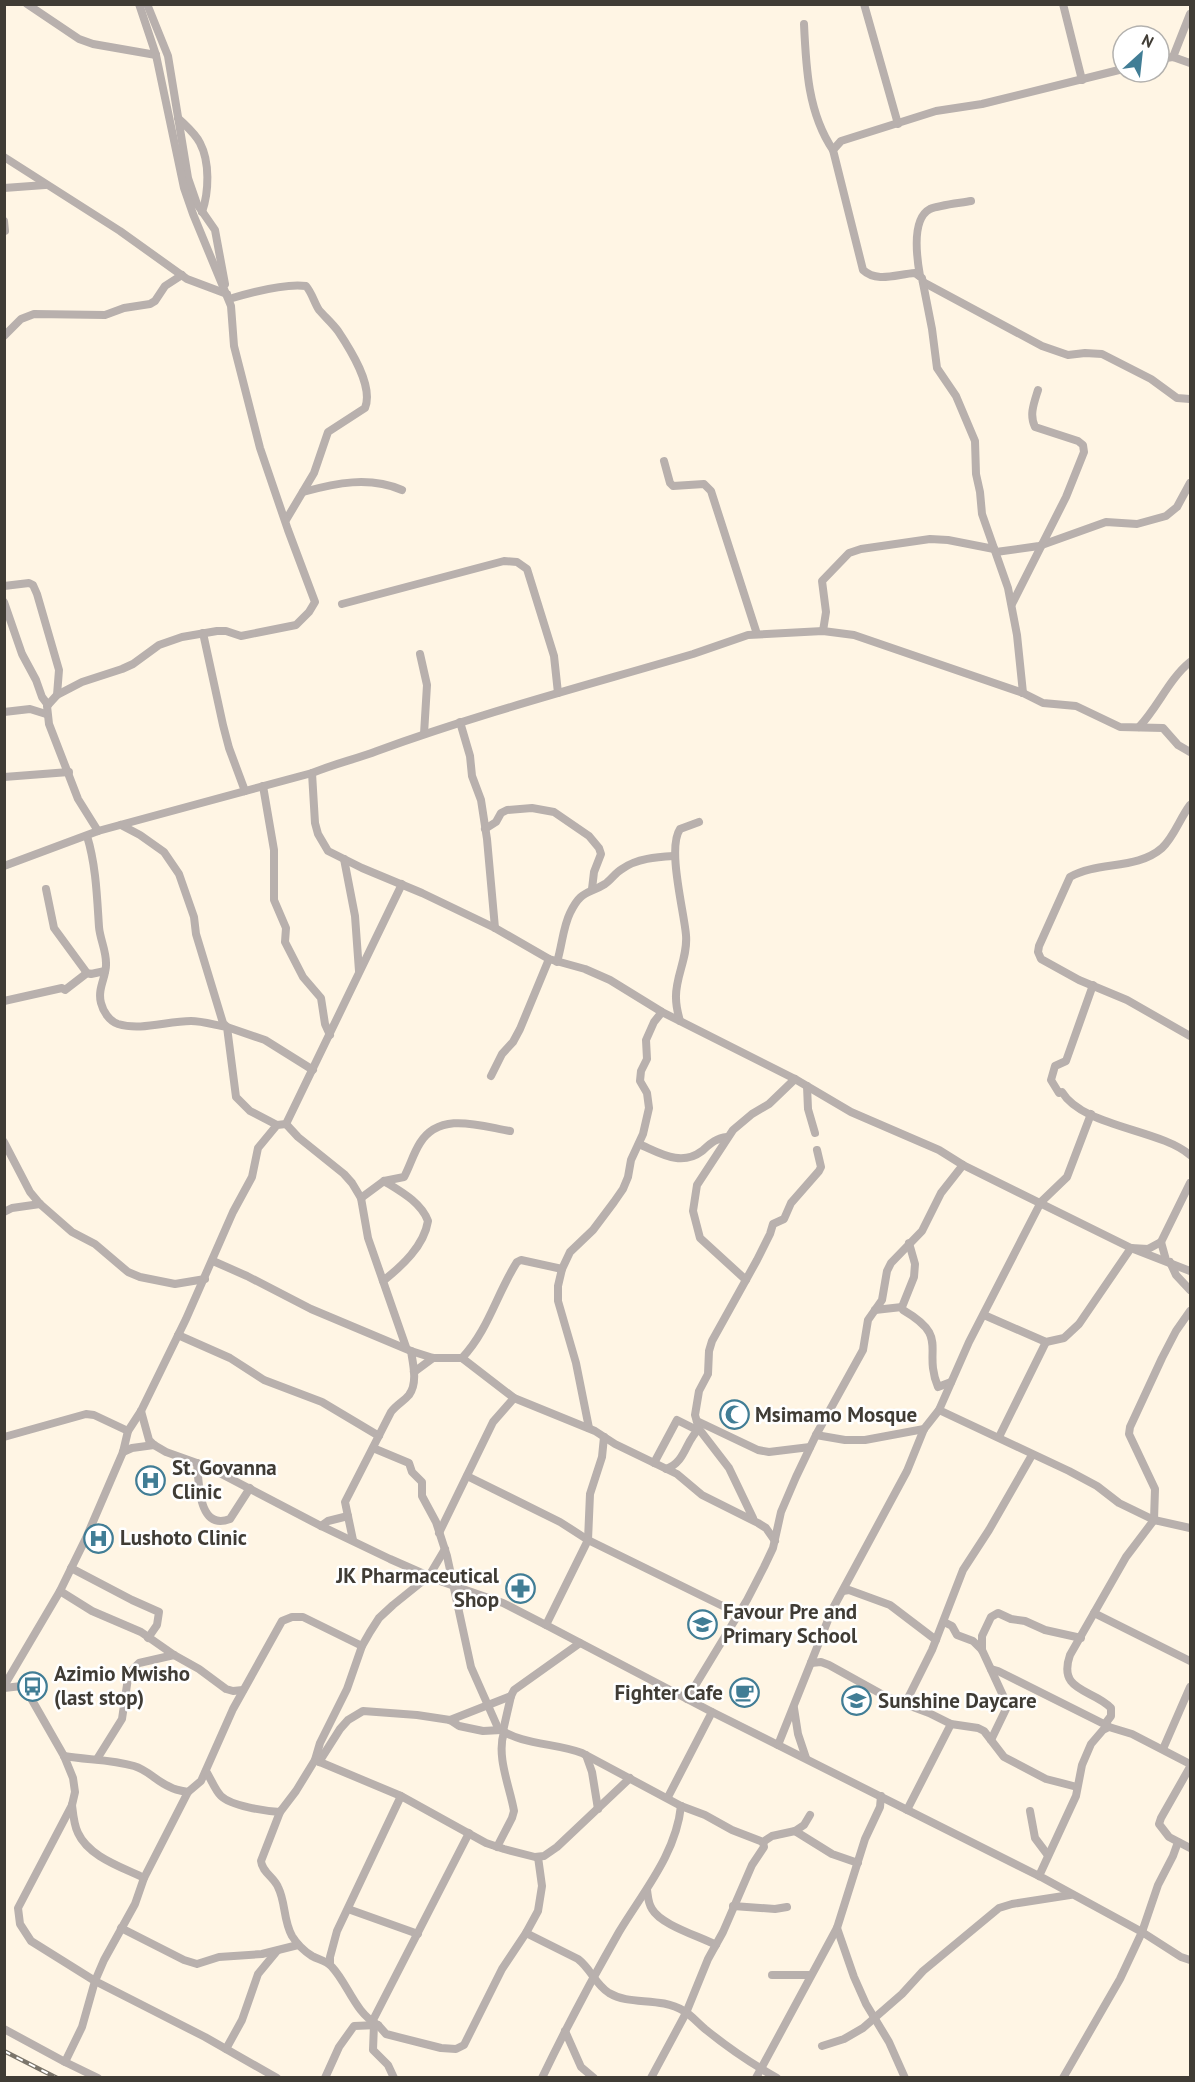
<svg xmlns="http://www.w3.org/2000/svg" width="1195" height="2082" viewBox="0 0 1195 2082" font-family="'PT Sans',sans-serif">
  <rect width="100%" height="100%" fill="#fff5e4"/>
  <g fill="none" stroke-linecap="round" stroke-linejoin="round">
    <g stroke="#b8b0ad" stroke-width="8">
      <path d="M 27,4 L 79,39 L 93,44 L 156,55"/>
      <path d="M 147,4 L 168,56 L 188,178 L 197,204 L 215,230 L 225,284"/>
      <path d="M 864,4 L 898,124"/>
      <path d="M 1063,4 L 1082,80"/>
      <path d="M 804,24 C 806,68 808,113 833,150"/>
      <path d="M 1173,57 L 1190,14"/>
      <path d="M 1159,59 L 1173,57 L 1190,63"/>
      <path d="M 178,118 C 186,126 195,133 200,143 C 210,162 209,192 202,212"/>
      <path d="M 4,157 L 120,231 L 187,279 L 227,294"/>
      <path d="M 4,188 L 45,185"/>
      <path d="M 4,221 L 5,231"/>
      <path d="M 920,276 C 917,259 911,219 930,209 C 939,205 960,203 971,201"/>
      <path d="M 923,282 L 1042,346 L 1068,355 L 1085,353 L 1102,354 L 1151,379 L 1177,398 L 1190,399"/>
      <path d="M 229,299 C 249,293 285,283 306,286 C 312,293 314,302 319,310 C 325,317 332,323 338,331 C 350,349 374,386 365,408 L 328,432 L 314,473 L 286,520"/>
      <path d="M 4,336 L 21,319 L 34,314 L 105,315 L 124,308 L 150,304 L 155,301 L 165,286 L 182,275"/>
      <path d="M 664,461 L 670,483 L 673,486 L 704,484 L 711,491 L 757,634"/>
      <path d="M 303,492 C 336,483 369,476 402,490"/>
      <path d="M 996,552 L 1039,546 L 1106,522 L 1137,524 L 1166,516 L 1177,507 L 1190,483"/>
      <path d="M 4,586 L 29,583 L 33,585 L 37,594 L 59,670 L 57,695 L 47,706 L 49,724 L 78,799 L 98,831"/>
      <path d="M 4,602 L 22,654 L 36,680 L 42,697 L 48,705"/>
      <path d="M 342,604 L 504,561 L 517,562 L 527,569 L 554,656 L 558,693"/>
      <path d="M 1012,604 L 1066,497 L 1084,452 L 1083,445 L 1078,441 L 1035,427 C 1029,415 1034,403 1038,390"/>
      <path d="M 823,631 L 826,612 L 822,581 L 849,553 L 861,549 L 930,539 L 948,540 L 994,549"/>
      <path d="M 203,633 L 223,725 L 229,748 L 245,791"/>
      <path d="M 420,654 L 427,685 L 424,734"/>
      <path d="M 1023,693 L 1017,635 L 1008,588 L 982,514 L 980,492 L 976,474 L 975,441 L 956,396 L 937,368 L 932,329 L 922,278 L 915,273 C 897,274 877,283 863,270 L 833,150 L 841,141 L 936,111 L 982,104 L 1123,69"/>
      <path d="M 57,695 L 82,682 L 122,669 L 133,664 L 159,645 L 182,637 L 217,631 L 226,631 L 241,636 L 296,625 L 309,612 L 315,602 L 288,530 L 260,448 L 234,346 L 231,306 L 193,214 L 184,188 L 156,55 L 139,4"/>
      <path d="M 4,712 L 30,709 L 46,714"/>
      <path d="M 460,722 L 470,756 L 472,776 L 481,800 L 487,839 L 495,928"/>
      <path d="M 1139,727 C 1158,707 1169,679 1190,662"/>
      <path d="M 1190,752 L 1178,745 L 1163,728 L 1120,727 L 1076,706 L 1043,703 L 1023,693 L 854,635 L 823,631 L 748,635 L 693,654 C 588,685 481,713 377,751 C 356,759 334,764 312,773 L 315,823 L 318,834 L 328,851 L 362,868 L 422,893 L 495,928 L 549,959 L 585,969 L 610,980 L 662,1012 L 795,1079 L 851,1112 L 939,1150 L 963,1165 L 1131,1248 L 1190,1271"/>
      <path d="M 4,777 L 69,772"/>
      <path d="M 263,786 L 274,850 L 274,900 L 286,928 L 285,942 L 303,977 L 321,998 L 325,1024 L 330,1035"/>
      <path d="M 1190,805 C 1180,818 1174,837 1162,848 C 1137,870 1098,861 1070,877 L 1039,946 L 1038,952 L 1041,959 L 1079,980 L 1127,1000 L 1190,1036"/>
      <path d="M 121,825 L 140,835 L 164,852 L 179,874 L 194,917 L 196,934 L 223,1023 L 227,1027 L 265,1040 L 313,1070"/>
      <path d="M 485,829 L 496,822 L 501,813 L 507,810 L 532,808 L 554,812 L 589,836 L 599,848 L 601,854 L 594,872 L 592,889"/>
      <path d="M 87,836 C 96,865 97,897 99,927 C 100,939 106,950 106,963 C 107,976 97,988 101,1003 C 103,1011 109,1021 118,1024 C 141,1031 167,1021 191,1021 C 202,1021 215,1025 227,1027 L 236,1097 L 250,1111 L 277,1125"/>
      <path d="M 344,859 L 355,916 L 359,971"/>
      <path d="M 4,866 L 98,831 L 312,773"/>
      <path d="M 46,889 L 54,928 L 87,973 L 91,974 L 105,971"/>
      <path d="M 557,962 C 562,946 563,927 570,913 C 581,890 587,895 605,884 C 611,880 615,873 622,869 C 637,858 658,857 675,856"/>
      <path d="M 1093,985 L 1066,1061 L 1055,1066 L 1051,1080 L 1059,1093 L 1062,1092 C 1083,1127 1160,1129 1190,1155"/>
      <path d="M 4,1001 L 62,988 L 65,990 L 87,973"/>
      <path d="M 680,1021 C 678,1014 676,1006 676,998 C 675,977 688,958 686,935 C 684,911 667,848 680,829 L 699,822"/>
      <path d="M 491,1076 L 502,1054 L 513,1042 L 520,1029 L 549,959"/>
      <path d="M 807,1086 L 808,1109 L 815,1133"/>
      <path d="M 286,1124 L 298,1137 L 344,1174 L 352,1183 L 361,1198 L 368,1238 L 406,1347"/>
      <path d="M 4,1142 L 30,1192 L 40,1204 L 72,1232 L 95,1244 L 128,1272 L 140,1277 L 175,1284 L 205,1279"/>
      <path d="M 639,1144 C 660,1153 681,1167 702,1151 C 710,1144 716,1138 727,1137"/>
      <path d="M 361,1198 L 384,1181 L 404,1177 C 410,1166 413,1154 420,1143 C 440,1111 480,1126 510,1131"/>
      <path d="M 4,1212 L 12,1208 L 40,1204"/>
      <path d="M 1161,1242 L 1166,1260"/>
      <path d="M 909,1243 L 915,1264 L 914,1277 L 902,1307 L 903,1310 C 951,1338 922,1348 938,1387 L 951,1382"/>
      <path d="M 213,1261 L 247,1276 L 311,1309 L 411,1351 L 433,1358 L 462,1358 L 514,1398 L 595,1431 L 615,1444 L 677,1474 L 702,1495 L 758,1523 L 766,1528 L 775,1541"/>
      <path d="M 1170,1262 L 1176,1275 L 1190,1290"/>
      <path d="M 746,1280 L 700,1238 L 693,1211 L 697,1185 L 733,1130 L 752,1114 L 769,1104 L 795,1079"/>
      <path d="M 383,1281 C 402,1266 424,1246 428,1221 C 421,1202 400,1191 384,1181"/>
      <path d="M 875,1310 L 902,1307"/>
      <path d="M 984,1315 L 1046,1342 L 1064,1338 L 1079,1324 L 1131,1248 L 1148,1249 L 1161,1242 L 1190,1183"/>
      <path d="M 178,1335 L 230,1358 L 264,1380 L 322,1402 L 379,1436"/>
      <path d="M 462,1358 C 488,1331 497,1293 517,1262 L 521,1260 L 562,1269"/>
      <path d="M 414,1372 L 433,1358"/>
      <path d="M 939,1410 L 1069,1471 L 1097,1486 L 1119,1503 L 1154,1520 L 1190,1528"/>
      <path d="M 141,1411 L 149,1440 L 154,1445 L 166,1452 L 208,1467 L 321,1526 L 390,1559 L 440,1581 L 503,1603 L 546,1625 L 712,1712 L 1043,1878 L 1142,1932 L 1181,1957 L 1190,1960"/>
      <path d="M 697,1421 L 758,1450 L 769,1452 L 810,1447"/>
      <path d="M 589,1428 L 576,1363 L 558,1301 L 558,1286 L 562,1269 L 570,1252 L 593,1230 L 614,1202 L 623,1189 L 628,1177 L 631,1160 L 643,1134 L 649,1108 L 647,1093 L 640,1081 L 641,1071 L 647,1059 L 646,1040 L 654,1022 L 662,1012"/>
      <path d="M 816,1435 L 845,1440 L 865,1440 L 924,1429"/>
      <path d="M 4,1437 L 86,1414 L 94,1415 L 128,1431"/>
      <path d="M 999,1437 L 1046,1342"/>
      <path d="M 373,1448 L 409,1463 L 412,1472 L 422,1482 L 422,1496 L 436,1522 L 447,1556 L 471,1667 L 498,1728 C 521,1745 556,1743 582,1753 L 681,1806 L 705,1815 L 732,1830 L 763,1842 L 772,1836 L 795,1831 L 832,1854 L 858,1863"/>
      <path d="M 123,1452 L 132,1448 L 154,1445"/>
      <path d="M 197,1463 C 199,1483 198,1531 230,1519 L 250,1488"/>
      <path d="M 654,1463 L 677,1420 L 697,1430"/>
      <path d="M 666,1469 C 686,1462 685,1441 699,1429"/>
      <path d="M 467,1476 L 560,1522 L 588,1540 L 739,1614"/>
      <path d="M 753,1518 L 729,1468 L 699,1429 L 695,1415 L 699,1391 L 708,1374 L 709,1351 L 712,1341 L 757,1260 L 770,1234 L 773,1224 L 784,1219 L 791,1203 L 819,1171 L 821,1167 L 817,1150"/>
      <path d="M 321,1526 L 328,1521 L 348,1516"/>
      <path d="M 439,1533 L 493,1422 L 514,1398"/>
      <path d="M 353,1540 L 345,1502 L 391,1412 C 396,1405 404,1401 409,1395 C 418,1383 413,1364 411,1351"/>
      <path d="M 71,1568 L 132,1600 L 159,1612 L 157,1625 L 148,1638"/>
      <path d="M 60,1591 L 92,1611 L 141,1632 L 174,1655 L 199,1669 L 226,1689 L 233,1691 L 243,1690"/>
      <path d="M 843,1591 L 849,1590 L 890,1605 L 936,1640"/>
      <path d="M 1094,1613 L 1190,1661"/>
      <path d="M 944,1622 L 952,1626 L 957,1635 L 973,1641 L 982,1650 L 1006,1702 L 1006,1709 L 991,1740"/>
      <path d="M 546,1625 L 588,1540 L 590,1494 L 602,1457 L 604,1437"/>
      <path d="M 982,1650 L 982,1636 L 991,1617 L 998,1613 L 1011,1619 L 1025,1621 L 1045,1630 L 1081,1638"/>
      <path d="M 811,1663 L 821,1662 L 829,1665 L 885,1696 L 905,1704 L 929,1713 L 951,1724 L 978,1728 L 984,1731 L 1004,1757 L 1046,1779 L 1077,1787"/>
      <path d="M 991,1669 L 998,1671 L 1108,1726"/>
      <path d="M 4,1686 L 60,1591 L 86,1538 L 123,1452 L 128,1431 L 141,1411 L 186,1319 L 233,1212 L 252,1177 L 258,1148 L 277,1125 L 286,1124 L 402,884"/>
      <path d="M 4,1688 L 22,1686 L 28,1693 L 64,1756 L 73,1778 L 75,1792 L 72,1805 L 18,1908 L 20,1924 L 31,1941 L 95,1981 L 205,2037 L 277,2078"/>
      <path d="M 687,1699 L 747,1600 L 764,1567 L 773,1548 L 781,1512 L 796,1477 L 816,1435 L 863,1350 L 868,1320 L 882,1300 L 887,1271 L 891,1263 L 922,1231 L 941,1193 L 963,1165"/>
      <path d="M 905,1704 L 932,1650 L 963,1570 L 989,1530 L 1032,1455"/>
      <path d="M 794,1708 L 798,1734 L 806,1758"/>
      <path d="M 450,1720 L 511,1696"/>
      <path d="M 1105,1724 L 1111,1716 L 1111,1708 C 1093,1689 1057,1692 1070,1655 L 1126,1557 L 1154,1520 L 1155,1489 L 1129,1434 L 1130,1427 L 1162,1358 L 1176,1331 L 1190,1311"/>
      <path d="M 503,1731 L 511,1696 L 514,1690 L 580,1643"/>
      <path d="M 778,1745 L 832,1610 L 907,1471 L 924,1429 L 939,1410 L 969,1342 L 1041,1202 L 1067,1177 L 1091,1114"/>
      <path d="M 1163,1749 L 1190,1687"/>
      <path d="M 586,1755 L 592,1772 L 598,1809"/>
      <path d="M 64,1756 C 87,1760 111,1759 134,1766 C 148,1770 156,1781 170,1787 C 175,1790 182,1791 188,1792 L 201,1781 L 233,1709 L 282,1621 L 292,1617 L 303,1617 L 362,1646"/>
      <path d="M 97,1759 L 122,1719 L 128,1678 L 132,1670 L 139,1663 L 174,1655"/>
      <path d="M 315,1760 L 401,1796 L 486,1843 L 504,1849 L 535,1857 L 544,1856 L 557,1847 L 630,1778"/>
      <path d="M 319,1762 L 340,1729 L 348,1720 L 363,1711 L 417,1715 L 450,1720 L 459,1726 L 483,1731 L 501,1730"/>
      <path d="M 1190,1767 L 1161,1818 L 1159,1824 L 1169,1837 L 1190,1848"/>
      <path d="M 206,1771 C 211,1779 215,1790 221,1796 C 231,1806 265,1811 280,1812 L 296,1791 L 315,1760 L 320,1743 L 347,1689 L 362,1646 L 370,1632 L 379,1618 L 393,1605 L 429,1576 L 445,1549"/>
      <path d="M 668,1797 L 712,1712"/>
      <path d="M 72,1805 C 73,1814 74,1825 78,1833 C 89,1857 122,1867 144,1878"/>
      <path d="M 907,1810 L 951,1724"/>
      <path d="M 1030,1811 L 1035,1838 L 1047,1854"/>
      <path d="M 280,1812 L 261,1861 C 262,1872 274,1877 278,1887 C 286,1903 283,1920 292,1936 C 297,1944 304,1951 312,1956 C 319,1960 326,1960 332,1967 C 348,1984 355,2013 378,2025"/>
      <path d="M 795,1831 L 804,1825 L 810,1815"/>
      <path d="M 497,1847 L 512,1818 L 514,1811 C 510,1787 496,1757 504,1732"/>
      <path d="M 1039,1876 L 1076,1796 L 1082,1765 L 1091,1744 L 1103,1730 L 1109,1727 L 1132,1734 L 1190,1764"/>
      <path d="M 647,1890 C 648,1896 648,1903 652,1909 C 661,1925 699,1936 716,1945"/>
      <path d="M 733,1906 L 775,1909 L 787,1907"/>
      <path d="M 348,1909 L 418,1934"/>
      <path d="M 121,1928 L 184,1960 L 197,1964 L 219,1957 L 262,1954 L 298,1945"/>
      <path d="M 837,1928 L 854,1977 L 866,2004 L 889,2042 L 905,2078"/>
      <path d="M 526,1933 L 578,1959 C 591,1969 595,1984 609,1993 C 631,2006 659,1996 684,2011 C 691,2015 698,2023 705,2029 C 727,2047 752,2064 777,2078"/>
      <path d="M 330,1964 L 330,1957 L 337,1931 L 401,1796"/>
      <path d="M 772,1975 L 810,1975"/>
      <path d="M 372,2022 L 469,1833"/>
      <path d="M 374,2024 L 373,2050 L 388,2065 L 394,2078"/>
      <path d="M 4,2029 L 65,2062 L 98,2078"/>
      <path d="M 565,2031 L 581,2067 L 594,2078"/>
      <path d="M 822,2046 L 844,2039 L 863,2028 L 902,1994 L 923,1971 L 999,1908 L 1012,1904 L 1070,1895"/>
      <path d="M 226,2049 L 242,2020 L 258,1974 L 277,1951"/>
      <path d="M 65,2062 L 82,2027 L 95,1981 L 104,1960 L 135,1904 L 144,1878 L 188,1792"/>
      <path d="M 325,2078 L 339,2047 L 354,2026 L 378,2025 L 386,2034 L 441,2048 L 456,2049 L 464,2045 L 502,1969 L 526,1933 L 538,1911 L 542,1886 L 538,1857"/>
      <path d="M 542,2078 C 566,2028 592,1979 619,1932 C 643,1892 676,1854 681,1806"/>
      <path d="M 651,2078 L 686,2013 L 708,1959 L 723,1932 L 752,1865 L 764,1847 L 763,1842"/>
      <path d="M 756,2078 L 837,1928 L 865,1839 L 880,1807 L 881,1796"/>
      <path d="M 1063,2078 L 1120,1979 L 1142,1932 L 1158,1885 L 1173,1856 L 1178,1842"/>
    </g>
    <defs>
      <path id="rail" d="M 4,2051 L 57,2078"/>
    </defs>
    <use href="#rail" stroke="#7b756b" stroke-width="4.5"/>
    <use href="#rail" stroke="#fff" stroke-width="2" stroke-dasharray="7" stroke-linecap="butt"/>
  </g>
  <defs>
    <symbol id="mosque-ring" viewBox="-11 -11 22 22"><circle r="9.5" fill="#fff" stroke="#417d95" stroke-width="1.5"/><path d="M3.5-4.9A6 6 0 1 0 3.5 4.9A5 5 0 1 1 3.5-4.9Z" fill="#417d95"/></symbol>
    <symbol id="hospital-ring" viewBox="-11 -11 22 22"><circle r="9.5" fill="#fff" stroke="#417d95" stroke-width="1.5"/><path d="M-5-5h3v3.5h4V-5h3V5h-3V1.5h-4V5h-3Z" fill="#417d95"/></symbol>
    <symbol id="pharmacy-ring" viewBox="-11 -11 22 22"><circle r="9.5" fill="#fff" stroke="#417d95" stroke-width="1.5"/><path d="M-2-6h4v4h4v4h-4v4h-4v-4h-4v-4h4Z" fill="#417d95"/></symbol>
    <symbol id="school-ring" viewBox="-11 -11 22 22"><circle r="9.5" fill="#fff" stroke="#417d95" stroke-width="1.5"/><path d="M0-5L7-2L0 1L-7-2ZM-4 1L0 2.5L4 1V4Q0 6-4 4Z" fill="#417d95"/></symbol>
    <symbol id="bus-ring" viewBox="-11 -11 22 22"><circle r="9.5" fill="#fff" stroke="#417d95" stroke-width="1.5"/><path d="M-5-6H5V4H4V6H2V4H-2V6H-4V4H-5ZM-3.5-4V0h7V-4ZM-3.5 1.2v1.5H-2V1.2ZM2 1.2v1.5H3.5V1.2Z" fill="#417d95"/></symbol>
    <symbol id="cafe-ring" viewBox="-11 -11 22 22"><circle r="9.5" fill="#fff" stroke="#417d95" stroke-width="1.5"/><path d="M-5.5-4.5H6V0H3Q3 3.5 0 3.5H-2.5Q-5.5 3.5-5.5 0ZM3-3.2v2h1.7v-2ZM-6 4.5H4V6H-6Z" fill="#417d95"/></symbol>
  </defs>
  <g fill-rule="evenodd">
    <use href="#mosque-ring" x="718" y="1398" width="33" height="33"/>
    <use href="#hospital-ring" x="134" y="1464" width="33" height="33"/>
    <use href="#hospital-ring" x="82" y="1522" width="33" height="33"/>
    <use href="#pharmacy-ring" x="504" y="1572" width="33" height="33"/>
    <use href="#school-ring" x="686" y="1608" width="33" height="33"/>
    <use href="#bus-ring" x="16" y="1670" width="33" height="33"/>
    <use href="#cafe-ring" x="728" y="1676" width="33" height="33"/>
    <use href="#school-ring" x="840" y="1684" width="33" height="33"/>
  </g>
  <g text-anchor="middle" stroke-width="5" stroke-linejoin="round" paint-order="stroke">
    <g font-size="21" font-weight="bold" fill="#403c35" stroke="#fff" text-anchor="start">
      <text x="755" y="1422">Msimamo Mosque</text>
      <text x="172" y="1475">St. Govanna<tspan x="172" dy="24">Clinic</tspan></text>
      <text x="120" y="1545">Lushoto Clinic</text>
      <text x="499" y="1583" text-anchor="end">JK Pharmaceutical<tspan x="499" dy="24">Shop</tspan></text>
      <text x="723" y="1619">Favour Pre and<tspan x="723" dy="24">Primary School</tspan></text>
      <text x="54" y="1681">Azimio Mwisho<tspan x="54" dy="24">(last stop)</tspan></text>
      <text x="723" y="1700" text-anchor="end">Fighter Cafe</text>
      <text x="878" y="1708">Sunshine Daycare</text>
    </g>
  </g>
  <rect width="1195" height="2082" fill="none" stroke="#403c35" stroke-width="12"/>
  <g transform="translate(1141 54) rotate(27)"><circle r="28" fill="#ffffff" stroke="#b3b1ae" stroke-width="1.5"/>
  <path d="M0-4.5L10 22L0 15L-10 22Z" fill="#417d95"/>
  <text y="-9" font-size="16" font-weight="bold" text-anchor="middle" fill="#403c35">N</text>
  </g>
</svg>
